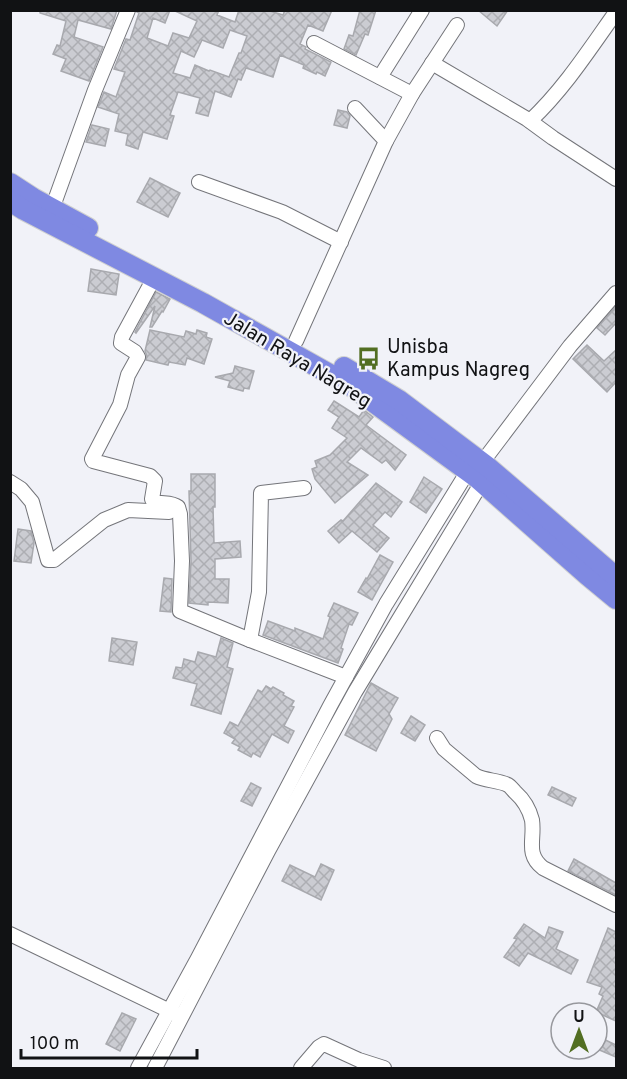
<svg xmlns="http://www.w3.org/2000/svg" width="627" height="1079" viewBox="0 0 627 1079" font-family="Overpass,sans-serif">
  <defs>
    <pattern id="building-cross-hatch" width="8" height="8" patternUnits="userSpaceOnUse" patternTransform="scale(1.5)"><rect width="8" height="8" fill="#cbccd2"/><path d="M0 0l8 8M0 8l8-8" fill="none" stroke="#adaeb3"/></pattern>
  </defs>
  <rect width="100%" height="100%" fill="#f1f2f8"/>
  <g fill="url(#building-cross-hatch)" stroke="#a8a9ae" stroke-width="1.5" fill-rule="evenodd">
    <path d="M 40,10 L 117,10 L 111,29 L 78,20 L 74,37 L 103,47 L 89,81 L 61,71 L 66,59 L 53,54 L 57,45 L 60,46 L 66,21 L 40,13 Z"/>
    <path d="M 137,10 L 170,10 L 165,23 L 153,18 L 147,38 L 168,46 L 173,33 L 189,38 L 197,21 L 173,10 L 219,10 L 217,15 L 235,22 L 239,10 L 267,10 L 283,15 L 285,10 L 332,10 L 323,31 L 308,25 L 300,44 L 306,47 L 305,49 L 331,62 L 325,76 L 317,72 L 316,74 L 303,68 L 304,65 L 280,55 L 273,77 L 246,68 L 241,80 L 238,79 L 231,97 L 215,91 L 208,116 L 196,113 L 200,98 L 178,92 L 170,115 L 174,116 L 167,139 L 143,132 L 138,149 L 126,145 L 128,134 L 115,131 L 119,114 L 98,107 L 104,92 L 116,97 L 125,72 L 114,69 L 126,39 L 130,40 L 139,13 L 137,12 ZM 230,30 L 247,36 L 241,53 L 239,53 L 229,77 L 210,70 L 209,71 L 195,65 L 190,78 L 173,73 L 181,51 L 194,57 L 202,40 L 223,48 Z"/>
    <path d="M 360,10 L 376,10 L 368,35 L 365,34 L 356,55 L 344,49 L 349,35 L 353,36 Z"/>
    <path d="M 478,10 L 508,10 L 497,26 Z"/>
    <path d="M 338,110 L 347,112 L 350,116 L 347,128 L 334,125 Z"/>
    <path d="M 92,125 L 109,129 L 105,146 L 86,142 Z"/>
    <path d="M 150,178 L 180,193 L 168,217 L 137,202 Z"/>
    <path d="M 91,269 L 119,274 L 116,295 L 88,291 Z"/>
    <path d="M 156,292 L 170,299 L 163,312 L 162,311 L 152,327 L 150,327 L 155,306 L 136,333 L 135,332 Z"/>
    <path d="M 616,306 L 616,323 L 605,335 L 597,328 Z"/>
    <path d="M 150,330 L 184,337 L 186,331 L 196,334 L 197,330 L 207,333 L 206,337 L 212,339 L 204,364 L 187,358 L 185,365 L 169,362 L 168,365 L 146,360 L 147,356 L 145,351 Z"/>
    <path d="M 587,345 L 604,361 L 616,350 L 616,382 L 607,392 L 573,359 Z"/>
    <path d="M 235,366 L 254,371 L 249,389 L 244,388 L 243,391 L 228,387 L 230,381 L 215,377 L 233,373 Z"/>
    <path d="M 334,401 L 359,417 L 364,410 L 373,417 L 366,425 L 406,455 L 395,470 L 386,460 L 382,463 L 361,448 L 347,462 L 368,475 L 335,503 L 315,479 L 312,469 L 317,467 L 315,461 L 330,455 L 347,438 L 332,428 L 339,417 L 328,410 Z"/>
    <path d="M 191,474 L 215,474 L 215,507 L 213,507 L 214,543 L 240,541 L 241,557 L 215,559 L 215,579 L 229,579 L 228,603 L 208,602 L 208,605 L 189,603 L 191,561 L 189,491 L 191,491 Z"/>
    <path d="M 424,477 L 442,489 L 426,513 L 410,502 Z"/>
    <path d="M 376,483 L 402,502 L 391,517 L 385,512 L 373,525 L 389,538 L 377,552 L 352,531 L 339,543 L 328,531 L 341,520 L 343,521 Z"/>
    <path d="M 18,529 L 31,531 L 34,543 L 31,563 L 14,561 Z"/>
    <path d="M 380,555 L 393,562 L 372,600 L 358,592 L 366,578 L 367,579 Z"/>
    <path d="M 164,578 L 172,579 L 171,612 L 160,611 Z"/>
    <path d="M 334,603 L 358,613 L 352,625 L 349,624 L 341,648 L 343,649 L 338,663 L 263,635 L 268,621 L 295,631 L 295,628 L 323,639 L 330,617 L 328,616 Z"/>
    <path d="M 112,638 L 137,642 L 133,665 L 109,661 Z"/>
    <path d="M 221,638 L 233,643 L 227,667 L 233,669 L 221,714 L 191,705 L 197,684 L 173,678 L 176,667 L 182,668 L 184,659 L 195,662 L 198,652 L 216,657 Z"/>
    <path d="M 371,683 L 398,698 L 389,714 L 392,719 L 376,751 L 345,735 Z"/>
    <path d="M 266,686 L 271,689 L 273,687 L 284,693 L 283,695 L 294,701 L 291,706 L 294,707 L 284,726 L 294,731 L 288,743 L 272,734 L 260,757 L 253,753 L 251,757 L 238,750 L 240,747 L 232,743 L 235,739 L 224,733 L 230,722 L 238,726 L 258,690 L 262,692 Z"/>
    <path d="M 411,716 L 425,725 L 415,741 L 401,733 Z"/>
    <path d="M 251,783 L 261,788 L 252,806 L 241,801 Z"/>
    <path d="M 552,787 L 576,798 L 572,806 L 548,795 Z"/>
    <path d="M 574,859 L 616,883 L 616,895 L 568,871 Z"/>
    <path d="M 321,864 L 334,870 L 321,900 L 282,881 L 290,865 L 315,877 Z"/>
    <path d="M 524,924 L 545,938 L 549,927 L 563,932 L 556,949 L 578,960 L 571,974 L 528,953 L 519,966 L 504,957 L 517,939 L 514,938 Z"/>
    <path d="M 608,928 L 616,932 L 616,1021 L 596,1012 L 603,996 L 599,994 L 602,987 L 587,982 Z"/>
    <path d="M 122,1013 L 136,1019 L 120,1051 L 106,1044 Z"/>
    <path d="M 599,1037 L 616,1045 L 616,1057 L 597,1049 L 597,1042 Z"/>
  </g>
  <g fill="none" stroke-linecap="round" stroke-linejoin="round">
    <defs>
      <g id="minor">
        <path d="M 314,43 L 412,94"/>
        <path d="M 432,63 L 527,119 L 553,138 L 616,179"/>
        <path d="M 380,77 L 422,10"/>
        <path d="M 530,121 C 564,89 589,50 616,12"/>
        <path d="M 386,141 L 412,94 L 457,25"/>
        <path d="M 199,182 L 282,212 L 341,242"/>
        <path d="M 52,209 L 95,90 L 128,10"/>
        <path d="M 154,278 L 122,337 L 121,343 L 135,352 L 138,357 L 128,375 L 120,405 L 92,459 L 93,461 L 150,476 L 155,481 L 152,499 L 153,501 C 161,505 170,501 178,507 L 180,514 L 182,561 L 180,611 L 250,640"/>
        <path d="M 296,341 L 386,141 L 355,108"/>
        <path d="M 10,482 L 21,489 L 32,502 L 48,560 L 54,560 L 104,520 L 128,510 L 169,512"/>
        <path d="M 304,488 L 261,493 L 259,592 L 250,640 L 346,677"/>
        <path d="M 437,738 L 444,749 L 476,776 C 486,781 498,780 508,785 C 510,786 513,790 515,792 C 524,800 529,808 532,820 C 535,839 525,854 543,868 L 616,905"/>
        <path d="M 10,934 L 176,1014"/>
        <path d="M 138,1068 L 198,958 L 330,706 L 386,604 L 468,471 L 477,459 L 487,456 L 570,346 L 616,293"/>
        <path d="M 155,1068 L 268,851 L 355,692 L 482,482 L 485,475"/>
        <path d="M 301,1068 L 319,1047 L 324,1044 L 359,1060 L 384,1068"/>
      </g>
      <g id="highway">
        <path d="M 10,183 L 33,198 L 88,228"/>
        <path d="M 10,201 L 24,210 L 203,303 L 351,386 L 477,478 L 587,575 L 616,599"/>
        <path d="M 344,367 L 399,400 L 488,467 L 616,577"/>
      </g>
    </defs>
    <use href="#minor" stroke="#74757a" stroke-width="16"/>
    <use href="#highway" stroke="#cfd0d0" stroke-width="22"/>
    <use href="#minor" stroke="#fff" stroke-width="14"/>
    <use href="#highway" stroke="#7f89e2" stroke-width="20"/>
  </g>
  <defs>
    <symbol id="bus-bare" viewBox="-9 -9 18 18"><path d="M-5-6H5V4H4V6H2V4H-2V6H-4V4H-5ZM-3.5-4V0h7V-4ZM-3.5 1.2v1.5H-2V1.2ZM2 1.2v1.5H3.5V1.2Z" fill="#526e22" stroke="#f1f2f8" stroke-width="2.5" paint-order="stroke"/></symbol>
  </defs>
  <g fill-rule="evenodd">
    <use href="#bus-bare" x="352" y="342" width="33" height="33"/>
  </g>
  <g text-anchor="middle" stroke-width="4.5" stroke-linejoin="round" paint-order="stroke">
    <g font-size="20" fill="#111214" stroke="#f1f2f8" text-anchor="start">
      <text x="387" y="353">Unisba<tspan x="387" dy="23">Kampus Nagreg</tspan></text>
    </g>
    <g font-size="20" fill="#111214" stroke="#f1f2f8">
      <text transform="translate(298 359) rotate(31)" y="7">Jalan Raya Nagreg</text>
    </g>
  </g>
  <rect width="627" height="1079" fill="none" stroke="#111214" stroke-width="24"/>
  <g transform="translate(579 1031)"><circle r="28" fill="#f1f2f8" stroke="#97989d" stroke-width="1.5"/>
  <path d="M0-4.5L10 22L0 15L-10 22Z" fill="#526e22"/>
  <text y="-9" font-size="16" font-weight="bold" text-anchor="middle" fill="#111214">U</text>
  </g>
  <path d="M21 1049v9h176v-9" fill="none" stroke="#111214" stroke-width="3"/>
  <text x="30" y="1049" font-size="18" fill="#111214" stroke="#f1f2f8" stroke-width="4.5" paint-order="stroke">100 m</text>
</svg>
